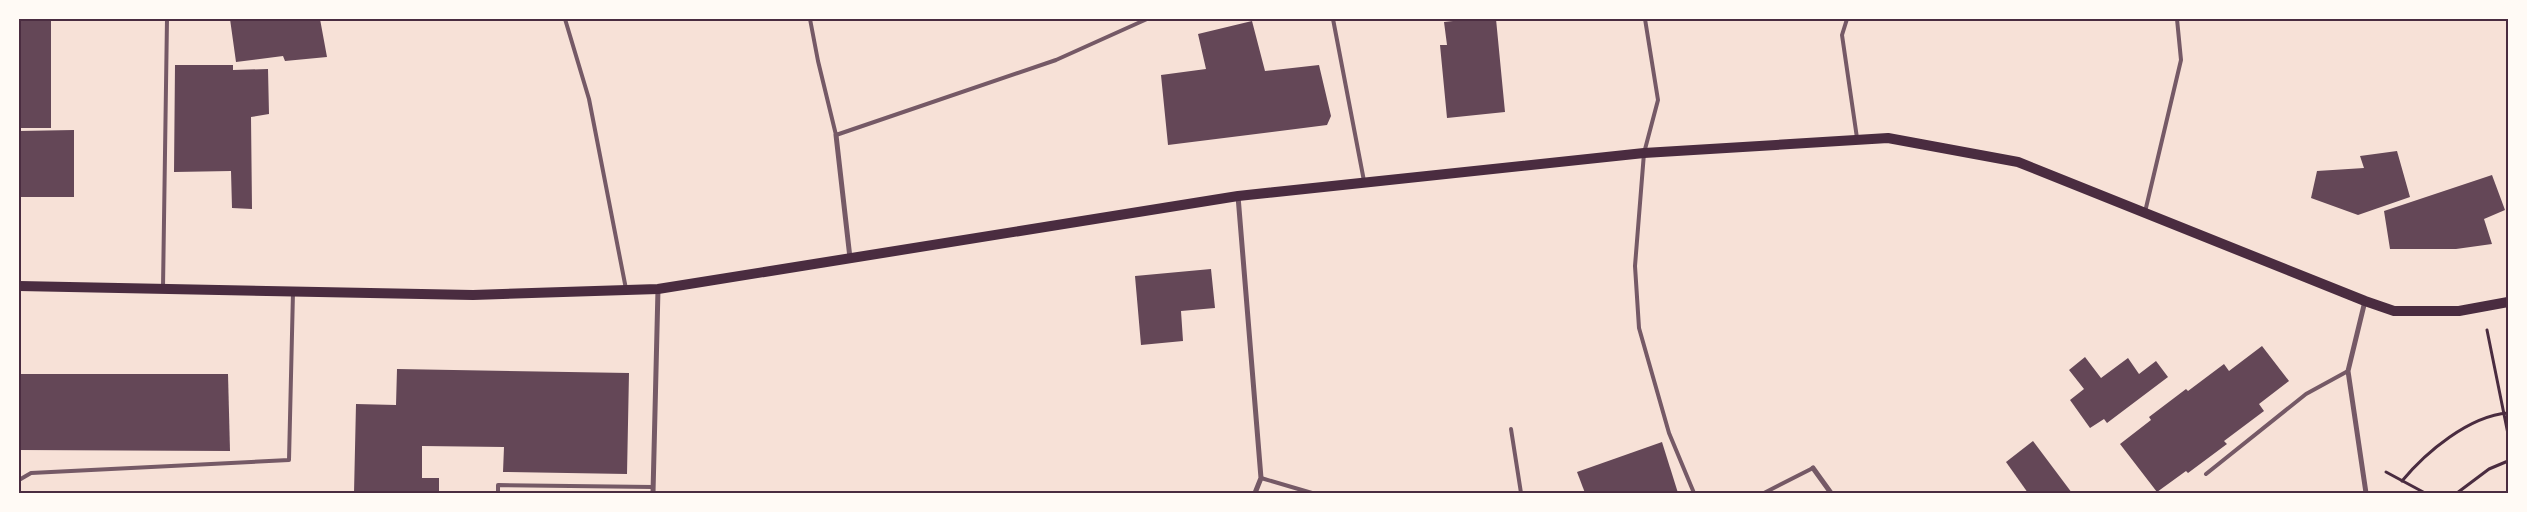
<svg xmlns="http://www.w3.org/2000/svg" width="2527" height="512" viewBox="0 0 2527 512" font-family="Mulish,sans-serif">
  <rect width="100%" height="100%" fill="#f7e1d7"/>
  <g fill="#644757">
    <rect x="19" y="19" width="32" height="109"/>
    <path d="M 230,19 L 320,19 L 327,57 L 285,61 L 283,56 L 236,62 Z"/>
    <path d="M 1471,19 L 1496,19 L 1505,112 L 1447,118 L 1440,45 L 1447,45 L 1444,22 Z"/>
    <path d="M 1252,21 L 1265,71 L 1319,65 L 1331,116 L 1327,125 L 1168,145 L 1161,75 L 1206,69 L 1198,34 Z"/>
    <path d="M 175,65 L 233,65 L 233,70 L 268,69 L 269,114 L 251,117 L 252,209 L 232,208 L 231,171 L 174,172 Z"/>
    <path d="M 74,130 L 74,197 L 19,197 L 19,131 Z"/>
    <path d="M 2397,151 L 2410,197 L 2358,215 L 2311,198 L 2317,171 L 2364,168 L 2360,156 Z"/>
    <path d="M 2492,175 L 2505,210 L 2484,219 L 2492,244 L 2456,249 L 2390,249 L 2384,211 Z"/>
    <path d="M 1211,269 L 1215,308 L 1181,311 L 1183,341 L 1141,345 L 1135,276 Z"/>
    <path d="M 2262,346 L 2289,381 L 2259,404 L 2264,411 L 2224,441 L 2227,444 L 2188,473 L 2186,471 L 2157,492 L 2120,444 L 2151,420 L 2149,417 L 2186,389 L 2188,391 L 2224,364 L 2229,371 Z"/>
    <path d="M 2085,357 L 2101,378 L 2128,358 L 2139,374 L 2156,361 L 2168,377 L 2107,423 L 2104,419 L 2090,428 L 2070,400 L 2084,389 L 2069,370 Z"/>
    <path d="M 397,369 L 629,373 L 627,474 L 503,472 L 504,447 L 422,446 L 422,478 L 439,478 L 439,493 L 354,493 L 356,404 L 396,405 Z"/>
    <path d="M 19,374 L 228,374 L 230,451 L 19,450 Z"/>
    <path d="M 2033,441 L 2072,493 L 2028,493 L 2006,462 Z"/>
    <path d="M 1662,442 L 1678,493 L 1585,493 L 1577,472 Z"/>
  </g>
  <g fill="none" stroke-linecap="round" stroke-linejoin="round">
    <g stroke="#4a2c40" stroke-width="3">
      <path d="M 2487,330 L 2508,434"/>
      <path d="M 2386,472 L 2425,493"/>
      <path d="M 2402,481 C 2426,452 2469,416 2508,413"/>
      <path d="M 2457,493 L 2489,469 L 2508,461"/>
    </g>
    <g stroke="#755966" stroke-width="4">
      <path d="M 565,19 L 589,99 L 626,289"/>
      <path d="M 810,19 L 818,61 L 836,135 L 1056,60 L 1147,19"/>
      <path d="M 1333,19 L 1364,181"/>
      <path d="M 1645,19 L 1658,100 L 1644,153 L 1635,266 L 1639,328 L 1669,433 L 1694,493"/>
      <path d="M 1847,19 L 1842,35 L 1857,138"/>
      <path d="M 2145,212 L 2181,60 L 2177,19"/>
      <path d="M 163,288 L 167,19"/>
      <path d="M 1511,429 L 1521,493"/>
      <path d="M 2206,474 L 2306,394 L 2348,371"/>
      <path d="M 1261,478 L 1312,493"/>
      <path d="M 19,480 L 31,473 L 289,460 L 293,292"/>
      <path d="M 498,493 L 498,485 L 653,487"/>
      <path d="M 1764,493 L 1813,468"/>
    </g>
    <g stroke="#755966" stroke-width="5">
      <path d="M 836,135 L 850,258"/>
      <path d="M 1238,196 L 1261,478 L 1255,493"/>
      <path d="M 2365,301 L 2348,371 L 2366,493"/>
      <path d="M 1813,468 L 1831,493"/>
      <path d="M 653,493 L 658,289"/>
    </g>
    <path stroke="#4a2c40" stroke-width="10" d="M 19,286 L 473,295 L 658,289 L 1238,196 L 1644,153 L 1888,138 L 2018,162 L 2365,301 L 2394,311 L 2459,311 L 2508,302"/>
  </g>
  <rect width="2527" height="512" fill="none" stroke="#fffaf5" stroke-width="40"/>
  <rect x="20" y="20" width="2487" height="472" fill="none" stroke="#4a2c40" stroke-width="2"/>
</svg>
